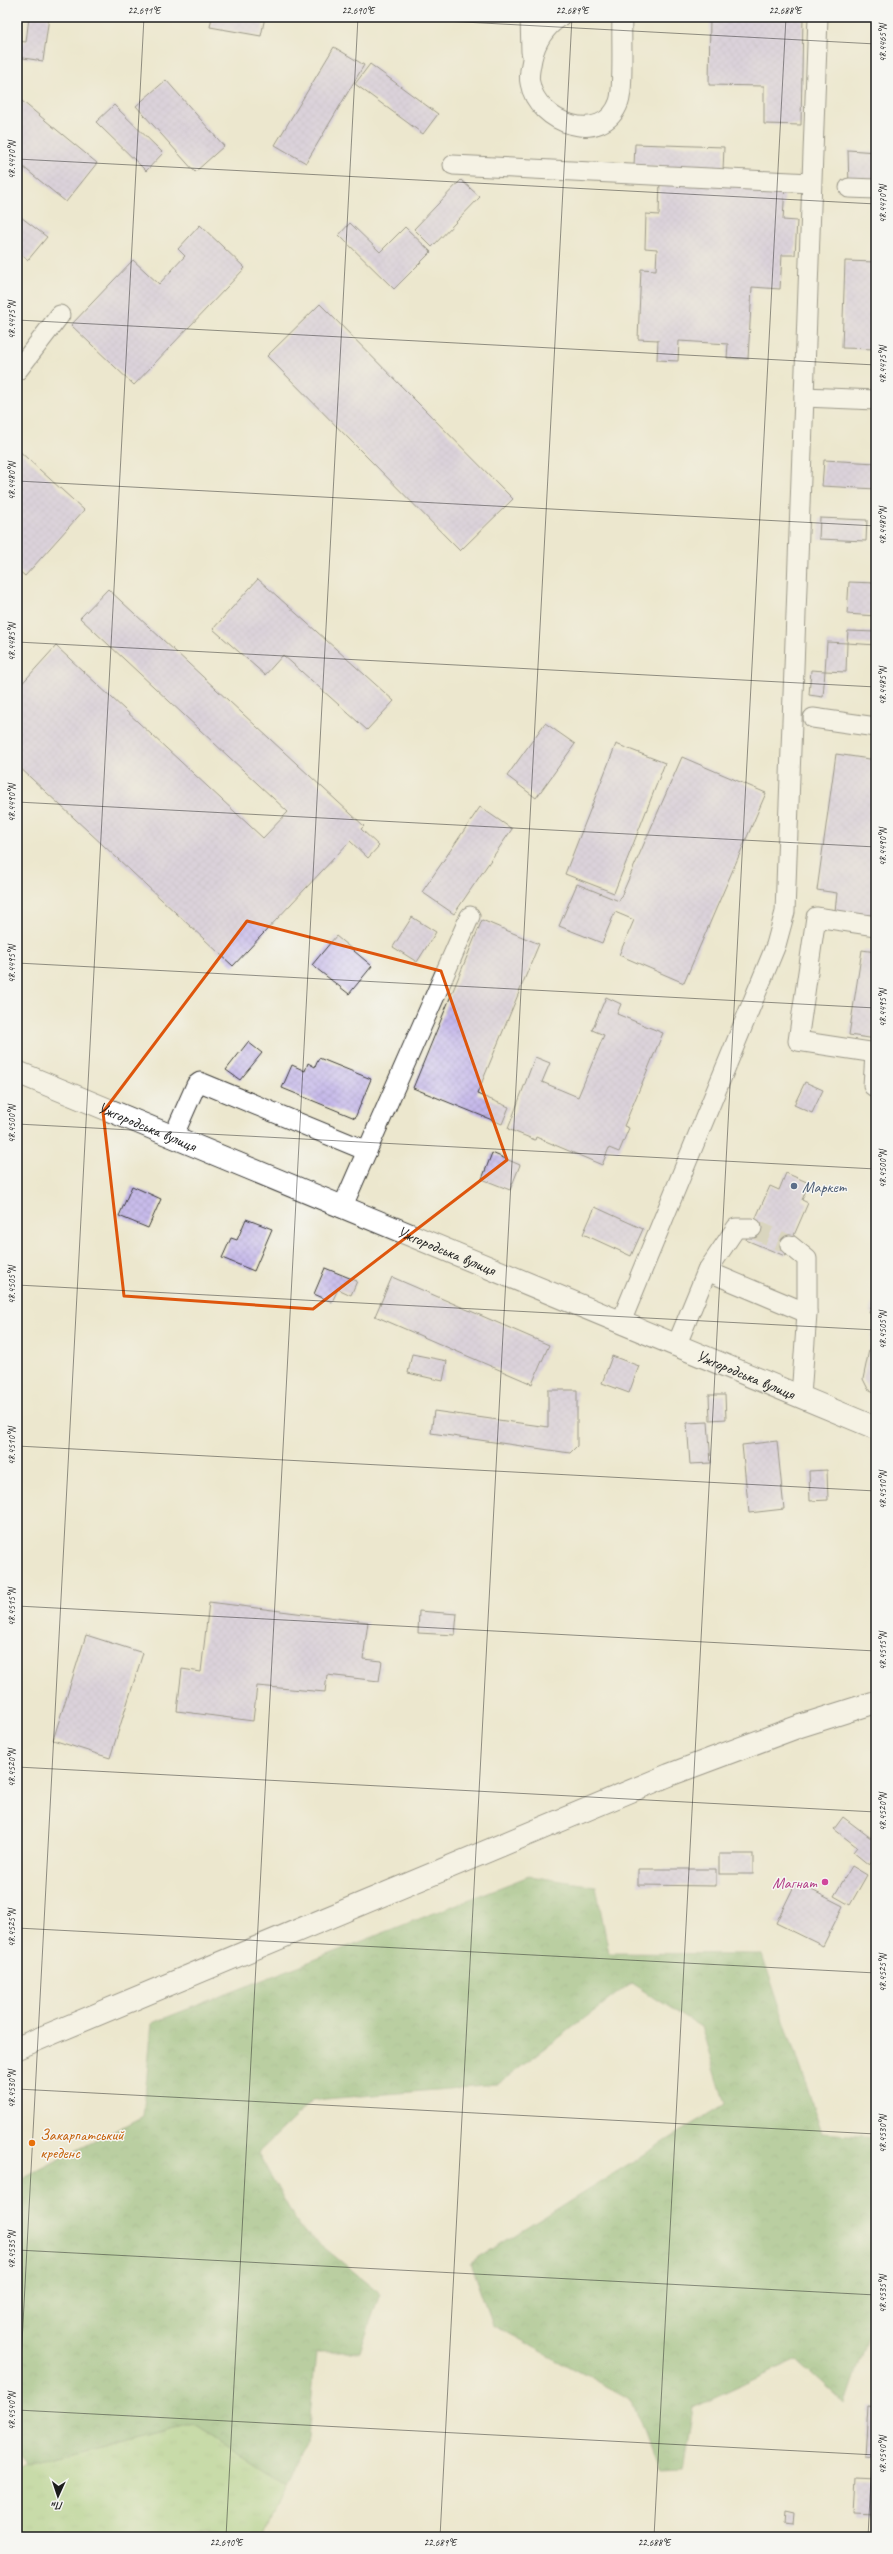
<svg xmlns="http://www.w3.org/2000/svg" width="893" height="2554" viewBox="0 0 893 2554" font-family="Caveat,sans-serif">
  <defs>
    <pattern id="grass-tufts" width="24" height="20" patternUnits="userSpaceOnUse"><rect width="24" height="20" fill="#9bcc7b"/><path d="M3 7l-1-3M5 7V3M7 7l1-3M15 17l-1-3M17 17v-4M19 17l1-3" fill="none" stroke="#85af6a"/></pattern>
    <pattern id="forest-crowns" width="20" height="18" patternUnits="userSpaceOnUse"><rect width="20" height="18" fill="#7cb06b"/><path d="M2 6a3 3 0 1 1 6 0M12 15a3 3 0 1 1 6 0" fill="none" stroke="#658e57"/></pattern>
    <pattern id="building-cross-hatch" width="8" height="8" patternUnits="userSpaceOnUse"><rect width="8" height="8" fill="#c5b8ea"/><path d="M0 0l8 8M0 8l8-8" fill="none" stroke="#a99ec8"/></pattern>
  </defs>
  <rect width="100%" height="100%" fill="#f6f6f2"/>
  <filter id="ink" filterUnits="userSpaceOnUse"><feTurbulence type="fractalNoise" baseFrequency=".025" numOctaves="2"/><feDisplacementMap in="SourceGraphic" scale="8" xChannelSelector="R" yChannelSelector="G"/><feConvolveMatrix kernelMatrix="1 2 1 2 8 2 1 2 1" color-interpolation-filters="sRGB"/></filter>
  <filter id="wash" filterUnits="userSpaceOnUse"><feTurbulence type="fractalNoise" baseFrequency=".012" numOctaves="4" result="noise"/><feDisplacementMap in="SourceGraphic" scale="16" xChannelSelector="R" yChannelSelector="G"/><feGaussianBlur stdDeviation="0.9" result="paint"/><feColorMatrix in="noise" values="0 0 0 0 0 0 0 0 0 0 0 0 0 0 0 0 0 1.4 0 .05"/><feComposite in="paint" operator="in"/></filter>
  <g filter="url(#wash)">
    <rect width="100%" height="100%" fill="#ece7ce"/>
    <path fill="url(#grass-tufts)" stroke="#5c744c" d="M 195,2424 L 284,2482 L 263,2537 L 17,2537 L 17,2470 L 27,2465 Z"/>
    <path fill="url(#forest-crowns)" stroke="#4c6644" d="M 529,1876 L 596,1886 L 609,1953 L 762,1954 L 822,2133 L 876,2137 L 876,2310 L 845,2404 L 797,2360 L 693,2408 L 683,2471 L 658,2472 L 632,2400 L 492,2325 L 470,2263 L 725,2104 L 701,2027 L 631,1983 L 497,2085 L 313,2100 L 258,2153 L 300,2228 L 380,2293 L 360,2352 L 316,2352 L 308,2439 L 284,2482 L 195,2424 L 27,2465 L 17,2454 L 17,2199 L 23,2178 L 143,2116 L 152,2023 Z"/>
    <g id="blocks">
      <g fill="url(#building-cross-hatch)">
        <path d="M 29,17 L 49,17 L 43,61 L 17,57 L 17,41 L 26,42 Z"/>
        <path d="M 212,17 L 265,17 L 261,36 L 210,27 Z"/>
        <path d="M 710,17 L 803,17 L 801,125 L 764,124 L 764,86 L 709,85 Z"/>
        <path d="M 334,47 L 364,65 L 306,163 L 275,145 Z"/>
        <path d="M 370,64 L 438,114 L 423,134 L 355,84 Z"/>
        <path d="M 166,80 L 224,146 L 195,172 L 136,106 Z"/>
        <path d="M 17,97 L 97,163 L 66,202 L 17,162 Z"/>
        <path d="M 114,105 L 163,153 L 146,171 L 96,122 Z"/>
        <path d="M 635,144 L 724,147 L 723,170 L 634,166 Z"/>
        <path d="M 848,150 L 876,152 L 876,189 L 849,188 Z"/>
        <path d="M 660,179 L 785,185 L 783,220 L 797,221 L 795,255 L 782,255 L 780,289 L 752,287 L 748,359 L 727,358 L 728,344 L 679,341 L 678,361 L 657,360 L 658,340 L 638,339 L 641,269 L 656,270 L 657,249 L 645,248 L 646,214 L 659,215 Z"/>
        <path d="M 461,180 L 480,197 L 432,247 L 414,229 Z"/>
        <path d="M 17,214 L 47,237 L 28,260 L 17,251 Z"/>
        <path d="M 350,223 L 380,252 L 405,227 L 431,252 L 394,289 L 339,235 Z"/>
        <path d="M 200,225 L 245,268 L 134,385 L 71,325 L 133,260 L 159,284 L 185,256 L 178,249 Z"/>
        <path d="M 845,261 L 876,262 L 876,349 L 842,348 Z"/>
        <path d="M 320,304 L 513,499 L 460,551 L 267,356 Z"/>
        <path d="M 17,449 L 84,510 L 25,576 L 17,569 Z"/>
        <path d="M 824,460 L 876,463 L 876,489 L 822,486 Z"/>
        <path d="M 820,518 L 867,520 L 866,541 L 819,539 Z"/>
        <path d="M 258,579 L 394,701 L 367,730 L 283,655 L 265,675 L 213,629 Z"/>
        <path d="M 849,582 L 876,583 L 876,616 L 847,614 Z"/>
        <path d="M 108,589 L 364,826 L 361,829 L 379,846 L 368,858 L 350,841 L 233,966 L 17,765 L 17,689 L 56,646 L 263,838 L 288,812 L 80,618 Z"/>
        <path d="M 848,631 L 876,632 L 876,645 L 847,643 Z"/>
        <path d="M 827,642 L 847,643 L 846,672 L 825,671 Z"/>
        <path d="M 811,670 L 825,671 L 823,697 L 809,695 Z"/>
        <path d="M 545,723 L 575,744 L 536,798 L 507,776 Z"/>
        <path d="M 616,744 L 665,763 L 614,893 L 565,874 Z"/>
        <path d="M 836,754 L 876,760 L 876,916 L 835,911 L 837,893 L 817,890 Z"/>
        <path d="M 682,757 L 766,793 L 684,983 L 619,955 L 634,920 L 615,912 L 602,943 L 559,926 L 577,884 L 619,901 Z"/>
        <path d="M 480,807 L 512,829 L 454,914 L 422,892 Z"/>
        <path d="M 412,917 L 436,932 L 417,962 L 393,947 Z"/>
        <path d="M 482,920 L 539,944 L 477,1094 L 509,1107 L 502,1124 L 413,1088 Z"/>
        <path d="M 336,936 L 372,966 L 349,994 L 312,965 Z"/>
        <path d="M 862,950 L 876,952 L 876,1039 L 849,1035 Z"/>
        <path d="M 606,997 L 621,1004 L 617,1014 L 663,1033 L 624,1126 L 629,1128 L 619,1152 L 609,1148 L 602,1165 L 536,1137 L 535,1140 L 508,1129 L 535,1057 L 550,1063 L 542,1082 L 578,1097 L 604,1035 L 592,1030 Z"/>
        <path d="M 248,1042 L 262,1053 L 240,1080 L 226,1070 Z"/>
        <path d="M 319,1058 L 371,1079 L 355,1118 L 282,1088 L 292,1065 L 305,1071 L 308,1063 L 315,1067 Z"/>
        <path d="M 805,1082 L 823,1090 L 812,1113 L 794,1105 Z"/>
        <path d="M 492,1153 L 520,1165 L 510,1190 L 482,1179 Z"/>
        <path d="M 786,1173 L 809,1183 L 802,1200 L 808,1203 L 785,1256 L 746,1240 L 770,1186 L 779,1190 Z"/>
        <path d="M 132,1186 L 161,1199 L 148,1228 L 119,1216 Z"/>
        <path d="M 595,1207 L 643,1229 L 631,1256 L 583,1234 Z"/>
        <path d="M 246,1219 L 272,1229 L 254,1271 L 222,1258 L 231,1238 L 237,1240 Z"/>
        <path d="M 325,1268 L 357,1281 L 351,1295 L 338,1289 L 332,1302 L 314,1294 Z"/>
        <path d="M 392,1277 L 549,1345 L 532,1384 L 375,1316 Z"/>
        <path d="M 876,1294 L 876,1315 L 869,1313 Z"/>
        <path d="M 874,1326 L 876,1326 L 876,1393 L 868,1389 L 863,1379 Z"/>
        <path d="M 412,1354 L 447,1361 L 443,1381 L 408,1373 Z"/>
        <path d="M 612,1356 L 639,1366 L 629,1393 L 602,1383 Z"/>
        <path d="M 548,1390 L 577,1390 L 577,1446 L 570,1453 L 431,1433 L 434,1411 L 548,1427 Z"/>
        <path d="M 709,1395 L 725,1395 L 726,1419 L 710,1420 Z"/>
        <path d="M 708,1422 L 711,1463 L 690,1464 L 687,1423 Z"/>
        <path d="M 777,1441 L 784,1509 L 749,1513 L 742,1445 Z"/>
        <path d="M 827,1470 L 828,1500 L 810,1501 L 809,1471 Z"/>
        <path d="M 209,1602 L 368,1622 L 363,1659 L 382,1661 L 379,1681 L 327,1675 L 325,1692 L 257,1686 L 253,1721 L 177,1711 L 182,1669 L 201,1672 Z"/>
        <path d="M 419,1611 L 457,1614 L 455,1635 L 418,1633 Z"/>
        <path d="M 86,1635 L 143,1653 L 110,1758 L 53,1740 Z"/>
        <path d="M 843,1817 L 876,1842 L 876,1857 L 869,1865 L 853,1852 L 857,1847 L 834,1829 Z"/>
        <rect x="719" y="1854" width="34" height="20"/>
        <path d="M 852,1866 L 867,1875 L 850,1905 L 834,1896 Z"/>
        <path d="M 638,1869 L 716,1869 L 716,1886 L 638,1885 Z"/>
        <path d="M 796,1882 L 843,1906 L 823,1946 L 776,1923 Z"/>
        <path d="M 868,2406 L 876,2407 L 876,2458 L 865,2457 Z"/>
        <path d="M 856,2478 L 876,2479 L 876,2516 L 854,2515 Z"/>
        <path d="M 785,2512 L 794,2514 L 793,2525 L 784,2524 Z"/>
      </g>
    </g>
  </g>
  <g filter="url(#ink)">
    <use href="#blocks" fill-opacity="0" stroke="#3b3a37" stroke-width="1"/>
    <g fill="none" stroke-linecap="round" stroke-linejoin="round">
      <path stroke="#c2beaa" stroke-width="19" stroke-dasharray="19 10" stroke-linecap="butt" d="M 752,1228 L 790,1245"/>
      <defs>
        <g id="minor">
          <path d="M 530,17 L 531,52"/>
          <path d="M 560,17 C 545,27 536,41 532,59 C 531,66 528,75 530,83 C 537,123 603,147 619,102 C 624,88 621,35 622,17"/>
          <path d="M 453,165 L 811,183"/>
          <path d="M 849,188 L 876,189"/>
          <path d="M 17,371 L 60,315"/>
          <path d="M 804,397 L 876,400"/>
          <path d="M 813,718 L 876,727"/>
          <path d="M 876,926 L 816,917 L 798,1041 L 876,1053"/>
          <path d="M 875,1053 L 873,1086 L 876,1086"/>
          <path d="M 173,1137 L 196,1085 L 200,1082 L 367,1151"/>
          <path d="M 342,1208 L 470,916"/>
          <path d="M 790,1245 L 807,1259 L 807,1313"/>
          <path d="M 707,1271 L 736,1228 L 752,1228"/>
          <path d="M 621,1322 L 776,945 L 785,912 L 818,17"/>
          <path d="M 677,1344 L 707,1271 L 807,1313 L 801,1396"/>
        </g>
        <g id="major">
          <path id="s1" d="M 17,1072 L 876,1428"/>
        </g>
        <path id="highway" d="M 17,2048 L 669,1775 L 800,1726 L 876,1702"/>
      </defs>
      <use href="#minor" stroke="#3b3a37" stroke-width="21"/>
      <use href="#major" stroke="#3b3a37" stroke-width="24"/>
      <use href="#highway" stroke="#3b3a37" stroke-width="24"/>
      <use href="#minor" stroke="#fff" stroke-width="19"/>
      <use href="#major" stroke="#fff" stroke-width="22"/>
      <use href="#highway" stroke="#fff" stroke-width="22"/>
    </g>
  </g>
  <path d="M0 0H893V2554H0ZM 247,921 L 441,971 L 507,1160 L 313,1309 L 124,1296 L 103,1112 Z" fill="#ece7ce" fill-opacity=".55" fill-rule="evenodd"/>
  <path fill="none" stroke="#de560d" stroke-width="3" stroke-linejoin="round" d="M 247,921 L 441,971 L 507,1160 L 313,1309 L 124,1296 L 103,1112 Z"/>
  <path fill="none" stroke="#1c1c1c" stroke-width="1" stroke-opacity="0.45" d="M 370,17 L 876,44M 17,159 L 876,204M 17,320 L 876,365M 17,481 L 876,526M 17,642 L 876,687M 17,802 L 876,847M 17,963 L 876,1008M 17,1124 L 876,1169M 17,1285 L 876,1330M 17,1446 L 876,1491M 17,1606 L 876,1651M 17,1767 L 876,1812M 17,1928 L 876,1973M 17,2089 L 876,2134M 17,2250 L 876,2295M 17,2410 L 876,2455M 17,2438 L 144,17M 226,2537 L 358,17M 440,2537 L 572,17M 654,2537 L 786,17M 868,2537 L 876,2376"/>
  <circle fill="#5c6f8a" stroke="#f6f6f2" stroke-width="1.5" cx="794" cy="1186" r="4"/>
  <circle fill="#d1479c" stroke="#f6f6f2" stroke-width="1.5" cx="825" cy="1882" r="4"/>
  <circle fill="#e8710a" stroke="#f6f6f2" stroke-width="1.5" cx="32" cy="2143" r="4"/>
  <g text-anchor="middle" stroke-width="3" stroke-linejoin="round" paint-order="stroke">
    <g font-size="16" fill="#1c1c1c" stroke="#f6f6f2">
      <text dy="6" stroke="none"><textPath href="#s1" startOffset="141">Ужгородська вулиця</textPath></text>
      <text dy="6" stroke="none"><textPath href="#s1" startOffset="465">Ужгородська вулиця</textPath></text>
      <text dy="6" stroke="none"><textPath href="#s1" startOffset="789">Ужгородська вулиця</textPath></text>
    </g>
    <g font-size="16" fill="#4e5e75" stroke="#f6f6f2" text-anchor="start">
      <text x="802" y="1192">Маркет</text>
    </g>
    <g font-size="16" fill="#b23c85" stroke="#f6f6f2" text-anchor="end">
      <text x="817" y="1888">Магнат</text>
    </g>
    <g font-size="16" fill="#c56008" stroke="#f6f6f2" text-anchor="start">
      <text x="40" y="2140">Закарпатський<tspan x="40" dy="18">креденс</tspan></text>
    </g>
  </g>
  <rect width="893" height="2554" fill="none" stroke="#f6f6f2" stroke-width="44"/>
  <g transform="translate(58 2496) rotate(183)" stroke="#f6f6f2" stroke-width="3" paint-order="stroke">
  <path d="M0-3L7 15L0 10L-7 15Z" fill="#1c1c1c"/>
  <text y="-6" font-size="11" font-weight="bold" text-anchor="middle" fill="#1c1c1c">Пн</text>
  </g>
  <rect x="22" y="22" width="849" height="2510" fill="none" stroke="#1c1c1c" stroke-width="1.5"/>
  <g font-size="10" text-anchor="middle" fill="#1c1c1c">
    <text x="144" y="14">22.691°E</text>
    <text x="358" y="14">22.690°E</text>
    <text x="572" y="14">22.689°E</text>
    <text x="785" y="14">22.688°E</text>
    <text transform="translate(882 43) rotate(-90)" y="4">48.4465°N</text>
    <text transform="translate(11 160) rotate(-90)" y="4">48.4470°N</text>
    <text transform="translate(882 204) rotate(-90)" y="4">48.4470°N</text>
    <text transform="translate(11 320) rotate(-90)" y="4">48.4475°N</text>
    <text transform="translate(882 365) rotate(-90)" y="4">48.4475°N</text>
    <text transform="translate(11 481) rotate(-90)" y="4">48.4480°N</text>
    <text transform="translate(882 526) rotate(-90)" y="4">48.4480°N</text>
    <text transform="translate(11 642) rotate(-90)" y="4">48.4485°N</text>
    <text transform="translate(882 686) rotate(-90)" y="4">48.4485°N</text>
    <text transform="translate(11 803) rotate(-90)" y="4">48.4490°N</text>
    <text transform="translate(882 847) rotate(-90)" y="4">48.4490°N</text>
    <text transform="translate(11 964) rotate(-90)" y="4">48.4495°N</text>
    <text transform="translate(882 1008) rotate(-90)" y="4">48.4495°N</text>
    <text transform="translate(11 1124) rotate(-90)" y="4">48.4500°N</text>
    <text transform="translate(882 1169) rotate(-90)" y="4">48.4500°N</text>
    <text transform="translate(11 1285) rotate(-90)" y="4">48.4505°N</text>
    <text transform="translate(882 1330) rotate(-90)" y="4">48.4505°N</text>
    <text transform="translate(11 1446) rotate(-90)" y="4">48.4510°N</text>
    <text transform="translate(882 1490) rotate(-90)" y="4">48.4510°N</text>
    <text transform="translate(11 1607) rotate(-90)" y="4">48.4515°N</text>
    <text transform="translate(882 1651) rotate(-90)" y="4">48.4515°N</text>
    <text transform="translate(11 1768) rotate(-90)" y="4">48.4520°N</text>
    <text transform="translate(882 1812) rotate(-90)" y="4">48.4520°N</text>
    <text transform="translate(11 1928) rotate(-90)" y="4">48.4525°N</text>
    <text transform="translate(882 1973) rotate(-90)" y="4">48.4525°N</text>
    <text transform="translate(11 2089) rotate(-90)" y="4">48.4530°N</text>
    <text transform="translate(882 2134) rotate(-90)" y="4">48.4530°N</text>
    <text transform="translate(11 2250) rotate(-90)" y="4">48.4535°N</text>
    <text transform="translate(882 2294) rotate(-90)" y="4">48.4535°N</text>
    <text transform="translate(11 2411) rotate(-90)" y="4">48.4540°N</text>
    <text transform="translate(882 2455) rotate(-90)" y="4">48.4540°N</text>
    <text x="226" y="2546">22.690°E</text>
    <text x="440" y="2546">22.689°E</text>
    <text x="654" y="2546">22.688°E</text>
  </g>
</svg>
